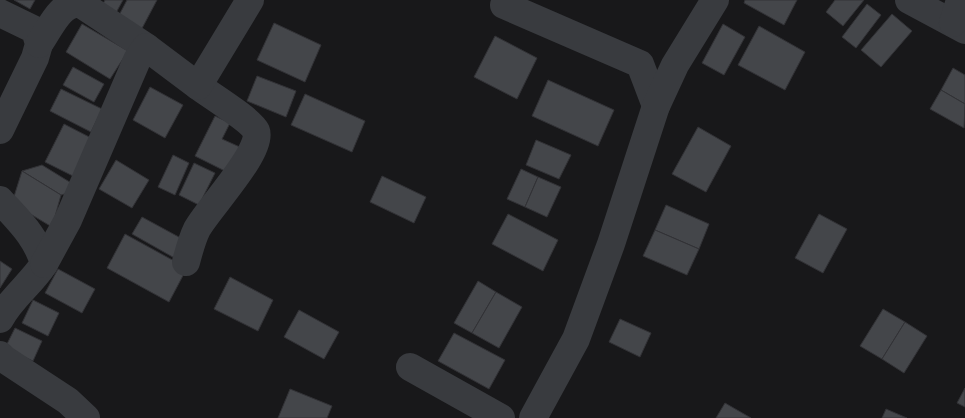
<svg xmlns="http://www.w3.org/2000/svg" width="965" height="418" viewBox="0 0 965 418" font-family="Ubuntu,sans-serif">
  <rect width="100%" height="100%" fill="#18181a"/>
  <g fill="#44464a" stroke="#323236">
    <path d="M 14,0 L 35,0 L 30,9 Z"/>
    <path d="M 105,0 L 123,0 L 111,22 L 97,15 Z"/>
    <path d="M 127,0 L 157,0 L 139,34 L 116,21 Z"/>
    <path d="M 745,0 L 797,0 L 784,25 L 744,3 Z"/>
    <path d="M 835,0 L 864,0 L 843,26 L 826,12 Z"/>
    <path d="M 867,4 L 881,15 L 856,48 L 842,37 Z"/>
    <path d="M 892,14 L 912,31 L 881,67 L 861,50 Z"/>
    <path d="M 274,23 L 321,45 L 305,82 L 257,60 Z"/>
    <path d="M 82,24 L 128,51 L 110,79 L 66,52 Z"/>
    <path d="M 723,24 L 745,37 L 724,75 L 702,63 Z"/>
    <path d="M 759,26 L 805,52 L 785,90 L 738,65 Z"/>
    <path d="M 495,36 L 537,58 L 517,99 L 474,77 Z"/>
    <path d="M 73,67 L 104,84 L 94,102 L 63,85 Z"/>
    <path d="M 953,68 L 965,75 L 965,104 L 941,90 Z"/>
    <path d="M 257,76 L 296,91 L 286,117 L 247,101 Z"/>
    <path d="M 548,80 L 614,110 L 598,146 L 532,116 Z"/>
    <path d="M 150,87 L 183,105 L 165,138 L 133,120 Z"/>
    <path d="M 61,89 L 102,109 L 91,132 L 50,111 Z"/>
    <path d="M 941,90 L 965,104 L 964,128 L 930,109 Z"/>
    <path d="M 305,94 L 365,121 L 352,152 L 291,125 Z"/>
    <path d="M 215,116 L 230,123 L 222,139 L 242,148 L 229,173 L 195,156 Z"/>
    <path d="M 64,124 L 97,141 L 77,178 L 45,162 Z"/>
    <path d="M 698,127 L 731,146 L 706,192 L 672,174 Z"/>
    <path d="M 536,140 L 571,155 L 559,179 L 526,165 Z"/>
    <path d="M 173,155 L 189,163 L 175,195 L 158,187 Z"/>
    <path d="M 116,160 L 149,180 L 132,208 L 99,189 Z"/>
    <path d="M 194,163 L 215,173 L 199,205 L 179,195 Z"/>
    <path d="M 42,165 L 81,189 L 61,195 L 22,171 Z"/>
    <path d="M 521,169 L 538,177 L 525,207 L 507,199 Z"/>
    <path d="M 22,171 L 61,195 L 52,227 L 12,203 Z"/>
    <path d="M 382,176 L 426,197 L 414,223 L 370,202 Z"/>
    <path d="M 538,177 L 561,187 L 547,217 L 525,207 Z"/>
    <path d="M 666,205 L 709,224 L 699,249 L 655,230 Z"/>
    <path d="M 508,214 L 558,240 L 543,271 L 492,244 Z"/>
    <path d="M 819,214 L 847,229 L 823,273 L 795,258 Z"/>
    <path d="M 142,217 L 188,242 L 178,260 L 132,234 Z"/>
    <path d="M 655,230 L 699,249 L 687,275 L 643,256 Z"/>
    <path d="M 125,234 L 187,268 L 169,302 L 107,268 Z"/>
    <path d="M 0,261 L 12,269 L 0,288 Z"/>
    <path d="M 58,269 L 95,289 L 82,313 L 45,293 Z"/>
    <path d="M 230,277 L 273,300 L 258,331 L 214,309 Z"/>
    <path d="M 478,281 L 496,292 L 472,333 L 454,323 Z"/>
    <path d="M 496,292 L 522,307 L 499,348 L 472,333 Z"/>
    <path d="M 33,300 L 59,313 L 48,336 L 22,323 Z"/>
    <path d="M 883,309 L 905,322 L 882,359 L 860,346 Z"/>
    <path d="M 299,310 L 339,332 L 324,359 L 284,337 Z"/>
    <path d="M 620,319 L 651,333 L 640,357 L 609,342 Z"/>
    <path d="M 905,322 L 927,336 L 904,373 L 882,359 Z"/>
    <path d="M 15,328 L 42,341 L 33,361 L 5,348 Z"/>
    <path d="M 454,333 L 505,360 L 489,389 L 438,361 Z"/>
    <path d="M 965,388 L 965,407 L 957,403 Z"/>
    <path d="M 290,389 L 332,406 L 327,418 L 278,418 Z"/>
    <path d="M 725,403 L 751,418 L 716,418 Z"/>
    <path d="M 886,409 L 907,418 L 882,418 Z"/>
  </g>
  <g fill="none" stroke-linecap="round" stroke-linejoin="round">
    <g stroke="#393b3f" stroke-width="28">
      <path d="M 909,0 L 965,30"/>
      <path d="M 504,5 L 640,64 L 656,106"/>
      <path d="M 0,13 L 35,30 L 39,44 L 35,58 L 0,130"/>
      <path d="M 953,23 L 960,0"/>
      <path d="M 39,44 C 50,29 60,1 81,4 L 146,47"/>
      <path d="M 0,200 C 18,220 37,237 44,264 C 31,284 11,298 0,319"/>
      <path d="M 186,262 C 189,251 192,239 197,229 C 207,210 264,150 256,131 C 251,120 210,95 198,86"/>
      <path d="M 44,264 L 68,220 L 137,60 L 146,47 L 198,86 L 250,0"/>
      <path d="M 0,355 L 4,359 L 68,401 L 86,418"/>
      <path d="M 410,367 L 501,418"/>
      <path d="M 533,418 L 576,339 L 611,244 L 656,106 L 675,65 L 715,0"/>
    </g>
  </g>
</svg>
